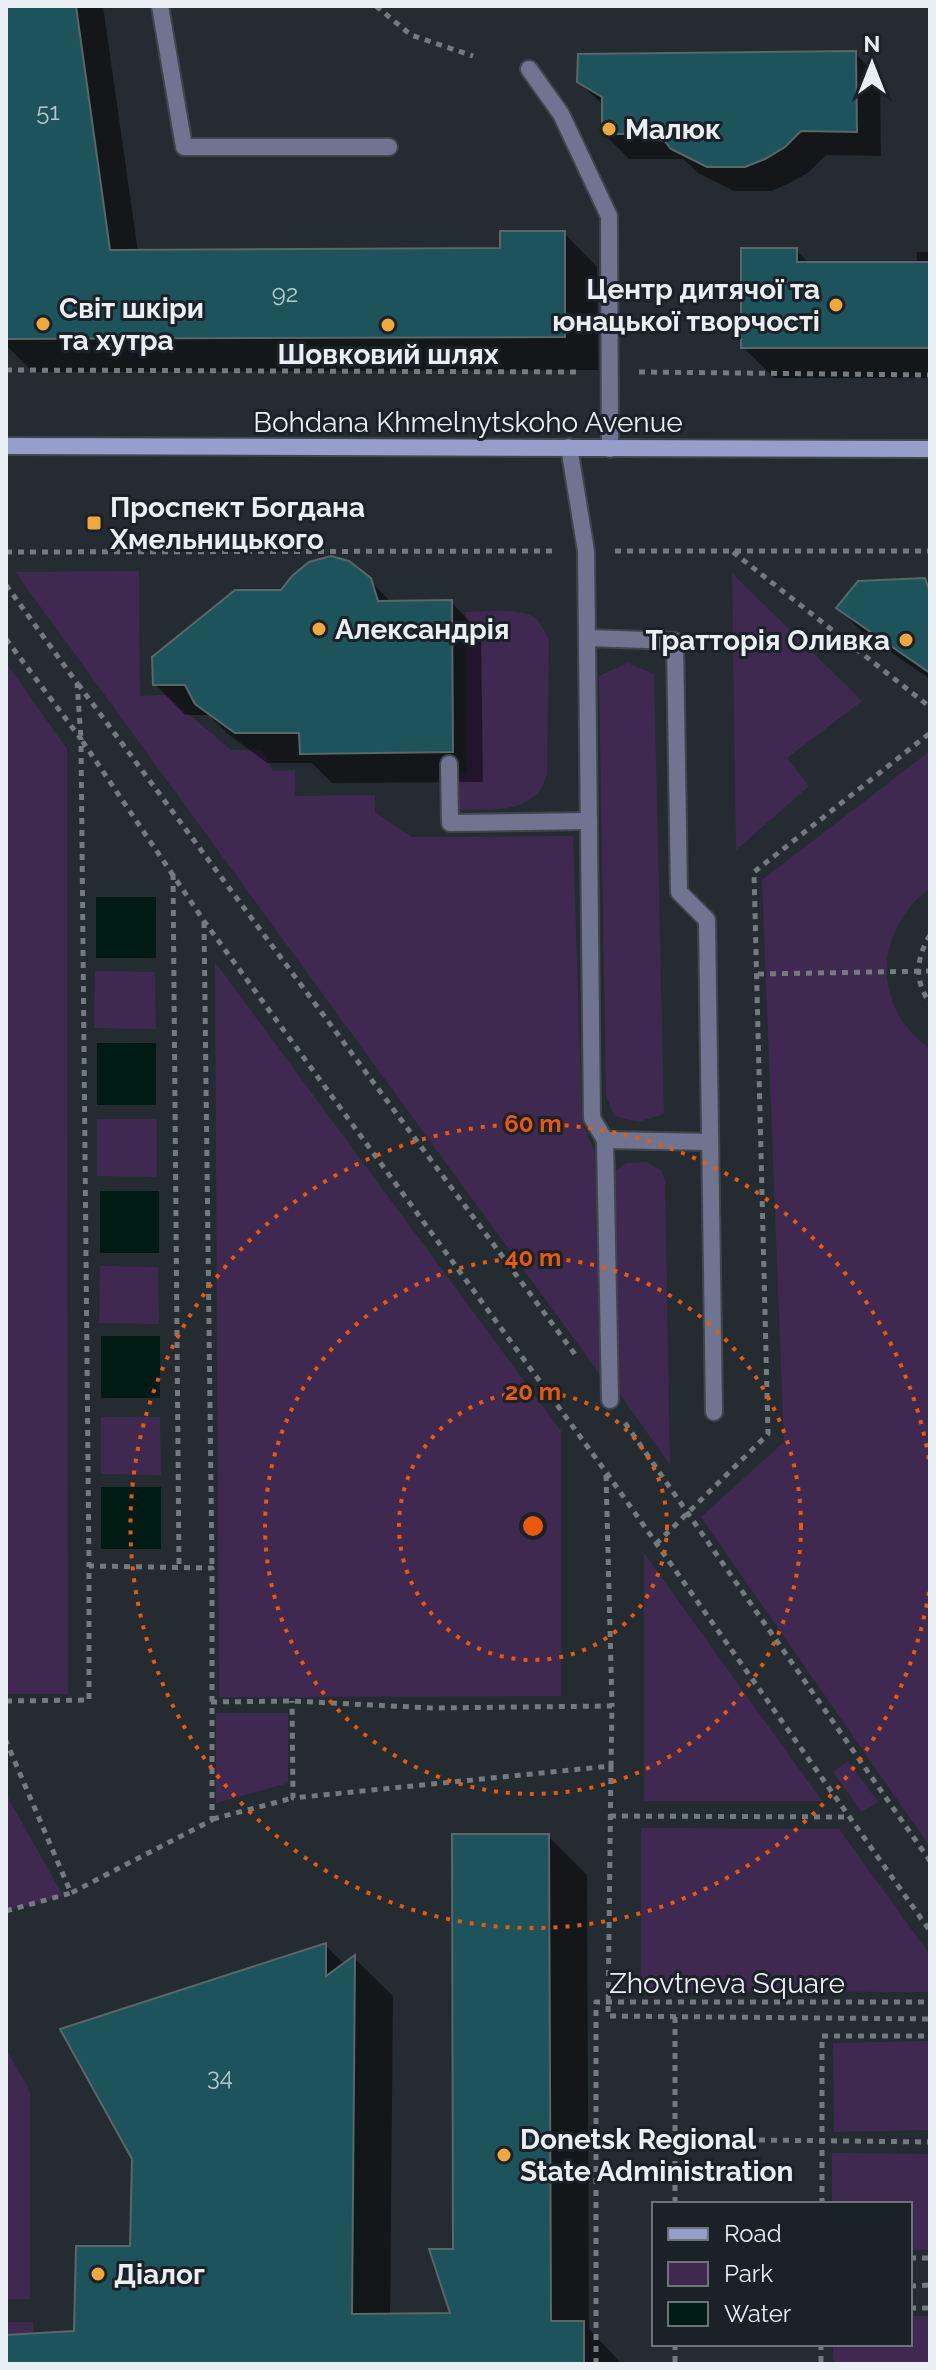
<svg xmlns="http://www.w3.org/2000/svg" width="936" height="2370" viewBox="0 0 936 2370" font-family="Raleway,sans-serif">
  <rect width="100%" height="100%" fill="#242c31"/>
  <g fill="#402951">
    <path d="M 139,571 L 140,696 L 166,695 L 231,750 L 262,750 L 273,771 L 295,770 L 295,796 L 375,795 L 375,812 L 412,837 L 573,836 L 582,1121 L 595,1153 L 602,1377 L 15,572 Z"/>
    <path d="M 732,573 L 862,701 L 787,758 L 809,786 L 736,850 Z"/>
    <path d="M 466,612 C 486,612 512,608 530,615 C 540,619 544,631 549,640 L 547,774 C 545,779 543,787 539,791 C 522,814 483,809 459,810 L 460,773 L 467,772 Z"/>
    <path d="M 6,663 L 67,749 L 68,1694 L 6,1694 Z"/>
    <path d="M 627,663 L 654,674 L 664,1114 L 638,1122 L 614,1116 L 606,1095 L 599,676 Z"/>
    <path d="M 930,751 L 930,888 C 874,930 871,1007 930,1049 L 930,1847 L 701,1517 L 784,1442 L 762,880 Z"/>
    <path d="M 215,962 L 561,1431 L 561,1696 L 219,1697 Z"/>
    <path d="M 95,971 L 155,972 L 156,1029 L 94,1028 Z"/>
    <path d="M 97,1119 L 157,1119 L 157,1177 L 97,1176 Z"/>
    <path d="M 646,1162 L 661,1170 L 665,1181 L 670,1465 L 620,1394 L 613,1173 L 626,1163 Z"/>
    <path d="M 100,1266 L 158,1267 L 159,1324 L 99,1323 Z"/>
    <path d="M 101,1417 L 160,1417 L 161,1475 L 101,1474 Z"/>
    <path d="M 644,1553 L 822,1801 L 644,1801 Z"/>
    <path d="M 216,1713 L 288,1713 L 288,1783 L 216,1803 Z"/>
    <path d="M 848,1761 L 878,1802 L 862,1812 L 833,1772 Z"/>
    <path d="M 6,1794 L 63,1896 L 6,1911 Z"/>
    <path d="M 641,1828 L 839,1829 L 930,1955 L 930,1992 L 641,1991 Z"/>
    <path d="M 930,2041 L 930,2130 L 834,2132 L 833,2043 Z"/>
    <path d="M 6,2049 L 30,2091 L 30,2299 L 6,2299 Z"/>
    <path d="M 832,2153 L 930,2154 L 930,2250 L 910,2250 L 910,2204 L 832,2204 Z"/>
    <path d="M 910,2316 L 930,2316 L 930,2364 L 833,2364 L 833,2344 L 910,2344 Z"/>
    <rect x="6" y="2322" width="27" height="42"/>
  </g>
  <g fill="#001b14">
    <rect x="96" y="897" width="60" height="61"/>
    <rect x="97" y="1043" width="59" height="62"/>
    <rect x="100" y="1191" width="59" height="62"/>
    <rect x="101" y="1336" width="59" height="62"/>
    <rect x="101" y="1487" width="60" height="62"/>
  </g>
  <g fill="#0007">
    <path d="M 6,6 L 103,6 L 138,252 L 502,250 L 564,233 L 597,267 L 598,370 L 33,372 L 6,345 Z"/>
    <path d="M 855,53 L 880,78 L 881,156 L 826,155 L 809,172 L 790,183 L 771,191 L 734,191 L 698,173 L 683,159 L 629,159 L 604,134 L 604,106 L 579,82 Z"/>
    <path d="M 796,250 L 810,264 L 917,264 L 917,252 L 930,252 L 930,378 L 774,378 L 743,347 Z"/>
    <path d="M 369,580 L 392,603 L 451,602 L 481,633 L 483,782 L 332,783 L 312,763 L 267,763 L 228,734 L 209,715 L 185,715 L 155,684 L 282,592 Z"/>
    <path d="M 924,580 L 930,587 L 930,679 L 863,633 L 838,608 Z"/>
    <path d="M 548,1836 L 587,1875 L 589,2329 L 622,2364 L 41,2364 L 76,2332 L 325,1945 L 345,1965 L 354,1958 L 393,1996 L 390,2316 L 453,2315 L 455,2251 Z"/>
  </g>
  <g fill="#1d535b" stroke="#5a6668" stroke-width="2">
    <path d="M 6,6 L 76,6 L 110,250 L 500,248 L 500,231 L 565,231 L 565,337 L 6,339 Z"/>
    <path d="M 856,51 L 857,132 L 801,131 L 785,147 L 765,159 L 745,167 L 707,167 L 671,149 L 659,134 L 602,134 L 602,97 L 577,82 L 578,54 Z"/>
    <path d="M 741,248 L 797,248 L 797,262 L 930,262 L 930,348 L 741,348 Z"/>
    <path d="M 331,556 L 349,561 L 371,578 L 378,601 L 452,600 L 453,752 L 300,754 L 299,733 L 235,733 L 195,704 L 185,685 L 153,685 L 152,657 L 235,590 L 281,590 L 292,576 L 309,562 Z"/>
    <path d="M 925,578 L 930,593 L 930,673 L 836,608 L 858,581 Z"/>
    <path d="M 452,1834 L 549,1834 L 551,2321 L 584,2321 L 584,2364 L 6,2364 L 6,2335 L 74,2331 L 76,2246 L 130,2246 L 132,2159 L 60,2029 L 326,1943 L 326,1976 L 355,1955 L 352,2314 L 450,2313 L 429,2249 L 453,2249 Z"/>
  </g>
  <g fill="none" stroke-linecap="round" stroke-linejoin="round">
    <defs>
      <g id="service">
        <path d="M 160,6 L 184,147 L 389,147"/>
        <path d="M 529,69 L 561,114 L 609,216 L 610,449"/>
        <path d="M 569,447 L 586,551 L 592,1118 L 605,1140 L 610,1400"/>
        <path d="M 588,638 L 675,641 L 679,892 L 707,920 L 714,1412"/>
        <path d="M 449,764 L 450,823 L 589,821"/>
        <path d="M 605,1140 L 710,1142"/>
      </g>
      <path id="secondary" d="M 6,446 L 930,449"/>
    </defs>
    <use href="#service" stroke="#40474c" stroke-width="20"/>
    <use href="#secondary" stroke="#40474c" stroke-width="20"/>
    <g stroke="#747b7f" stroke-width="5" stroke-dasharray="6 6" stroke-linecap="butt">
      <path d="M 376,6 L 411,35 L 473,56"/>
      <path d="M 6,370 L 581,372"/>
      <path d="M 639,372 L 930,375"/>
      <path d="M 615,551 L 930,551"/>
      <path d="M 6,552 L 557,551"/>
      <path d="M 733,552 L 930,707"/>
      <path d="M 6,585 L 77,683 L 81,739 L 204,921 L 606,1472 L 930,1931"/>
      <path d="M 6,639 L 81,739 L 89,1566"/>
      <path d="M 78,684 L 577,1357"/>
      <path d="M 173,874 L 179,1566"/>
      <path d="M 204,922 L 212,1568"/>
      <path d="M 930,935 C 916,958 914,981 930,1003"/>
      <path d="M 758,974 L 930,971"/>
      <path d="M 625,1423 L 930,1861"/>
      <path d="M 606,1475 L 612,1706"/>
      <path d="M 656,1544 L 768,1434 L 754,872 L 930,733"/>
      <path d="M 6,1701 L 89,1700 L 89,1566 L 212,1568 L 212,1820 L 71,1893 L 6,1741"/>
      <path d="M 211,1702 L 292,1701 L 432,1708 L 612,1706 L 611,1766 L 293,1798 L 292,1701"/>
      <path d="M 611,1766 L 608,2016 L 930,2019"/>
      <path d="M 610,1816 L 849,1817"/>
      <path d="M 213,1819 L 293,1798"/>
      <path d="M 6,1911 L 71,1893"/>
      <path d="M 675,2017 L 675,2204"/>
      <path d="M 675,2139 L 930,2142"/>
      <path d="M 822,2204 L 822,2036 L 930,2036"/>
      <path d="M 910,2258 L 930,2258"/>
      <path d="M 910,2286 L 930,2285"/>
      <path d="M 910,2308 L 930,2308"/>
      <path d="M 675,2344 L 675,2364"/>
      <path d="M 821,2344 L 821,2364"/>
      <path d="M 596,2364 L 596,2002 L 930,2002"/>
    </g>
    <use href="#service" stroke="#6f7591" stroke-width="16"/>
    <use href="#secondary" stroke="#969fcb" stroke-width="16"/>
  </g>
  <g fill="none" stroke="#e8590c" stroke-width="4" stroke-dasharray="4 8">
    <circle cx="533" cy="1526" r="134"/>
    <circle cx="533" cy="1526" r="268"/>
    <path d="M929 1592A402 402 0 1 1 929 1460"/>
  </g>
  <g fill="#efa73e" stroke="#1a2228" stroke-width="3">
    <circle cx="609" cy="129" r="8"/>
    <circle cx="836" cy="305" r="8"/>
    <circle cx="43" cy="324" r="8"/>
    <circle cx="388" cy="325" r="8"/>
    <rect x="86" y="515" width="16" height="16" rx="4"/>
    <circle cx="319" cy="629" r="8"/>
    <circle cx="906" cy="640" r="8"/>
    <circle cx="504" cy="2155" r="8"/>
    <circle cx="98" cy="2274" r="8"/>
  </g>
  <g text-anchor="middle" stroke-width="6" stroke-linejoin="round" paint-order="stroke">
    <g font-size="24" fill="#b7c8cd">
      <text x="48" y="120">51</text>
      <text x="285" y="302">92</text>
      <text x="220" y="2085">34</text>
    </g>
    <g font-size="28" font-weight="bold" fill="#eaeff3" stroke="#1a2228" text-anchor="start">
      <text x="625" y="139">Малюк</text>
      <text x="820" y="299" text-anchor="end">Центр дитячої та<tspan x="820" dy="32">юнацької творчості</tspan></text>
      <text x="59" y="318">Світ шкіри<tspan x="59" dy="32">та хутра</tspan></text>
      <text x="388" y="364" text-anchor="middle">Шовковий шлях</text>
      <text x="110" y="517">Проспект Богдана<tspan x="110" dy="32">Хмельницького</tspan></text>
      <text x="335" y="639">Александрія</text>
      <text x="890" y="650" text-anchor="end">Тратторія Оливка</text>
      <text x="520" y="2149">Donetsk Regional<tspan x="520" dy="32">State Administration</tspan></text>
      <text x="114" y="2284">Діалог</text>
    </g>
    <g font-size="28" fill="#eaeff3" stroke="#1a2228">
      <text x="468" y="432">Bohdana Khmelnytskoho Avenue</text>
      <text x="727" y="1993">Zhovtneva Square</text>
    </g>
  </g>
  <circle cx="533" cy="1526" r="12" fill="#e8590c" stroke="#1a2228" stroke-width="4"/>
  <g font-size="24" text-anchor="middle" font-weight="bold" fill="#e8590c" stroke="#1a2228" stroke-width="6" stroke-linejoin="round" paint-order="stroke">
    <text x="533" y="1132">60 m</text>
    <text x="533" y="1266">40 m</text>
    <text x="533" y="1400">20 m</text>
  </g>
  <rect width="936" height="2370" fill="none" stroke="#eaeff3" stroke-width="16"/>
  <rect x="652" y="2202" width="260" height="144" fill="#1a2228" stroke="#6d7479" stroke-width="2"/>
  <rect x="668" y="2228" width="40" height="12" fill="#969fcb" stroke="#6d7479" stroke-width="2"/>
  <text x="724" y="2242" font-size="24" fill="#eaeff3">Road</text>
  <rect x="668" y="2262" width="40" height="24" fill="#402951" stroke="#6d7479" stroke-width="2"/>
  <text x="724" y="2282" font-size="24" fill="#eaeff3">Park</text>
  <rect x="668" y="2302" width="40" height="24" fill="#001b14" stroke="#6d7479" stroke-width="2"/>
  <text x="724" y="2322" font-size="24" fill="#eaeff3">Water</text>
  <g transform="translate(872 64)" stroke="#1a2228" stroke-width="6" paint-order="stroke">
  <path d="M0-6L14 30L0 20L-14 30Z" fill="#eaeff3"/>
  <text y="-12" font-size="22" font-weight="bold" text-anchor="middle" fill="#eaeff3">N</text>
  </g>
</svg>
